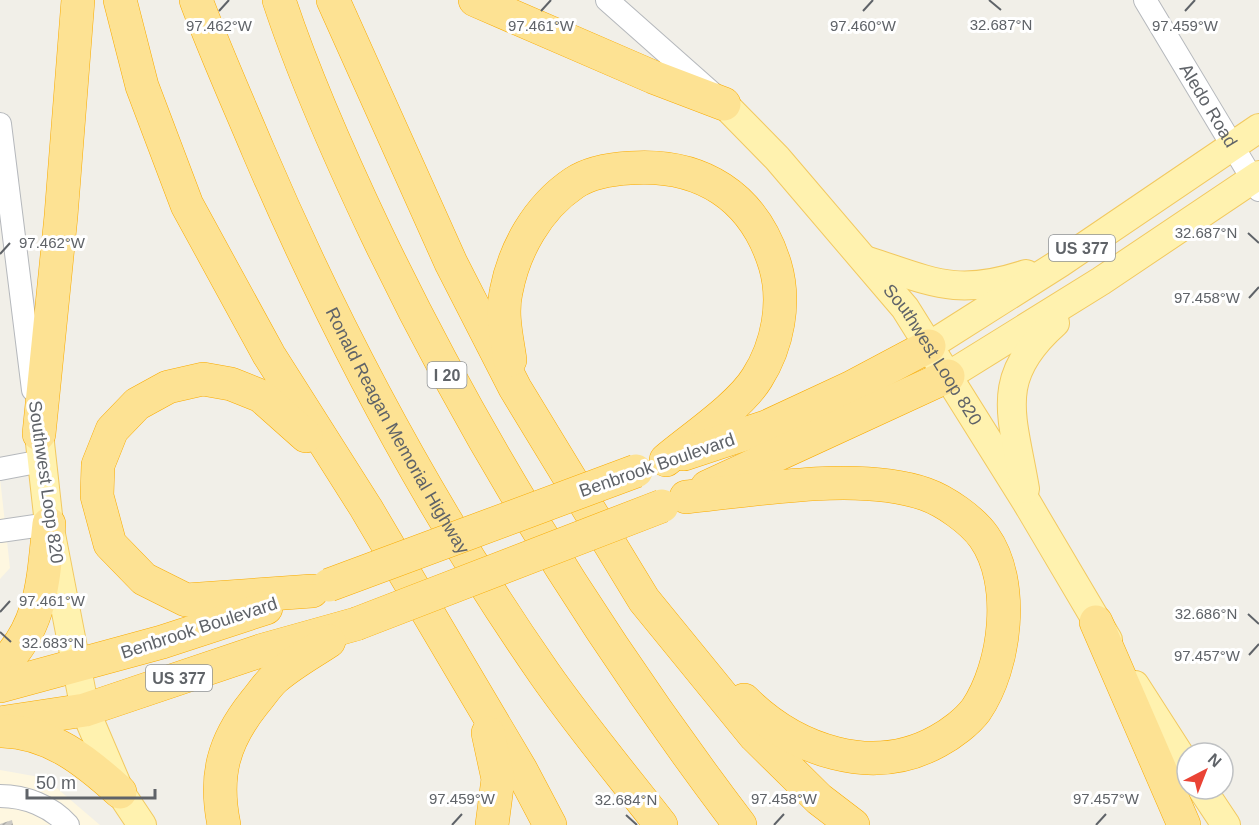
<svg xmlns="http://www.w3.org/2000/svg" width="1259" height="825" viewBox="0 0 1259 825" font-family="Helvetica,sans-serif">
  <defs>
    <pattern id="building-hatch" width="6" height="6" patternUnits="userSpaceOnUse" patternTransform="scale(1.5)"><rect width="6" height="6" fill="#cccac5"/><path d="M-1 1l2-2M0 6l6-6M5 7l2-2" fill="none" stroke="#a9a8a4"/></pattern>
  </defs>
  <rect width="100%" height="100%" fill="#f1efe8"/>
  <g fill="#fef7e0">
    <path d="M 0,478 L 10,568 L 0,579 Z"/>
    <path d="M 0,770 L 45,778 L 100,825 L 0,825 Z"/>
  </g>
  <path fill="url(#building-hatch)" d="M 12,820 L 13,825 L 0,825 L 0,824 Z"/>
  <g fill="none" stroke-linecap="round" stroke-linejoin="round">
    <defs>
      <g id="minor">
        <path d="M 607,0 L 712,93"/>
        <path id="s1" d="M 1145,0 L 1259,190"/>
        <path d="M 0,124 L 33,390"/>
        <path d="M 0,469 L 42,461"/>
        <path d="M 0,531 L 49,524"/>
        <path d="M 0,796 C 25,796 51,806 68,825"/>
      </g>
      <g id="major">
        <path id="s2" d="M 724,104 L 777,158 L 905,308 L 1027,503 L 1108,640"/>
        <path d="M 868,261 C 933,282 957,297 1026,274"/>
        <path d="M 929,346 L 1060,263 L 1259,128"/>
        <path d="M 948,376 L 1101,281 L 1259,175"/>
        <path d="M 39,434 L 49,524 L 85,710 L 120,792 L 142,825"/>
        <path d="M 1025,489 C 1013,416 992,379 1055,323"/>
        <path d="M 1135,685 L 1187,766"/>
        <path d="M 1202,789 L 1226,825"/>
      </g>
      <g id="highway">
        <path d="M 120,0 L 142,86 L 187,205 L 269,355 L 366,508 L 521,770 L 550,825"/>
        <path id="s3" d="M 196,0 C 215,51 237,100 258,150 C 337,335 430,509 544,673 C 581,726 622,775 661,825"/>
        <path d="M 279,0 C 305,79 340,157 376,233 C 477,444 599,639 740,825"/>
        <path d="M 333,0 L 451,263 L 515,388 L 644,600 L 755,736 L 819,799 L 853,825"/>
        <path d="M 475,0 L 653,77 L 724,104"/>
        <path d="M 510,360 C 507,338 501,315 506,292 C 514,250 537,208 574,183 C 589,173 612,169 630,168 C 701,163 754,196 775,265 C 786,302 778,345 757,378 C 740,406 692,438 666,460"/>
        <path d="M 39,434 L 61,216 L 78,0"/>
        <path d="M 306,436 L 261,396 L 231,384 L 203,379 L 168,387 L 137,404 L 112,430 L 98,465 L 97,496 L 110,544 L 144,579 L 186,600 L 312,591"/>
        <path d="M 684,454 L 766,427 L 850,388 L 929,346"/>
        <path d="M 707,487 L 948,376"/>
        <path d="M 686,497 C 756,490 859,471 925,494 C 945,501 972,520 984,537 C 1016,582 1006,666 976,710 C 967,722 951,734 938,741 C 872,778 794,750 744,700"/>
        <path d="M 1096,622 L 1184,825"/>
        <path d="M 0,667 C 43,627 43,579 49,524"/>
        <path d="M 0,686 L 162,642 L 266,608"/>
        <path d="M 0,723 L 85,710 L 263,650 L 356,624"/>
        <path d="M 2,731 C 50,732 86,761 120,792"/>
        <path d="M 488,733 L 498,779 L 492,825"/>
        <path d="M 224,825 C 214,776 223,742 254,703 C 261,695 267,685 275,678 C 291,664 311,653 329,641"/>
      </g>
    </defs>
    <use href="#minor" stroke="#b5b8bc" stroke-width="24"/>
    <use href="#major" stroke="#f2c960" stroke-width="30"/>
    <use href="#highway" stroke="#f9ab00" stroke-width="34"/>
    <use href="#minor" stroke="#fff" stroke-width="22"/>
    <use href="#major" stroke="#fff2af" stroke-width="28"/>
    <use href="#highway" stroke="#fde293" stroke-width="33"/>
    <defs>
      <g id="highway-bridge">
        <path d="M 329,585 L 636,471"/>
        <path d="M 356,624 L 662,506"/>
      </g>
    </defs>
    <use href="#highway-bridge" stroke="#f9ab00" stroke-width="34" stroke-linecap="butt"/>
    <use href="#highway-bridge" stroke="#fde293" stroke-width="33"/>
  </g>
  <path fill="none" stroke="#5f6368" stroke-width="2" d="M 989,0 L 1001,10M 219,11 L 229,0M 541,11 L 551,0M 863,11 L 873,0M 1185,11 L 1195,0M 1248,233 L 1259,243M 0,254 L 10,243M 1249,298 L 1259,287M 0,612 L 10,601M 1248,614 L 1259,624M 0,632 L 11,642M 1249,655 L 1259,644M 626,815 L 637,825M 452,825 L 462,814M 774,825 L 784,814M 1096,825 L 1106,814"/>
  <g text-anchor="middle" stroke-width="6" stroke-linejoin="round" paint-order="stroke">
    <g fill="#fff" stroke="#8f9295" stroke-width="1.5">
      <rect x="1049" y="235" width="66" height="26" rx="4.5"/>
      <rect x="427.5" y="362" width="39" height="26" rx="4.5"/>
      <rect x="146" y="665" width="66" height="26" rx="4.5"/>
    </g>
    <g font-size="16" font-weight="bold" fill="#5f6368">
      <text x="1082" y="254">US 377</text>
      <text x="447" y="381">I 20</text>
      <text x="179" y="684">US 377</text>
    </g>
    <g font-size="18" fill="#5f6368" stroke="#fff">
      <text dy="6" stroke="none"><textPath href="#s1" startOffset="123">Aledo Road</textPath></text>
      <text dy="6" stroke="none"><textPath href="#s2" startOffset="327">Southwest Loop 820</textPath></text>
      <text dy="6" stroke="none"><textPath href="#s3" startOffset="476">Ronald Reagan Memorial Highway</textPath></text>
      <text transform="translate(657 465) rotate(-19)" y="6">Benbrook Boulevard</text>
      <text transform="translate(46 482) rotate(82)" y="6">Southwest Loop 820</text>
      <text transform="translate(199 628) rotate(-18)" y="6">Benbrook Boulevard</text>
    </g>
  </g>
  <g font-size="15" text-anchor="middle" fill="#5f6368" stroke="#fff" stroke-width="6" stroke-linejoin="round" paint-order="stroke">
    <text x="1001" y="30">32.687°N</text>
    <text x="219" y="31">97.462°W</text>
    <text x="863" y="31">97.460°W</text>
    <text x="1185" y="31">97.459°W</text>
    <text x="541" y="31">97.461°W</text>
    <text x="1206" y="238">32.687°N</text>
    <text x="52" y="248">97.462°W</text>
    <text x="1207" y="303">97.458°W</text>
    <text x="52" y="606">97.461°W</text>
    <text x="1206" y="619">32.686°N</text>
    <text x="53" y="648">32.683°N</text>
    <text x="1207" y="661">97.457°W</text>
    <text x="462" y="804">97.459°W</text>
    <text x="784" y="804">97.458°W</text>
    <text x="1106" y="804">97.457°W</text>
    <text x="626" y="805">32.684°N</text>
  </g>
  <g transform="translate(1205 771) rotate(42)"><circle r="28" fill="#ffffff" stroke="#bfc1c3" stroke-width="1.5"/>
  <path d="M0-4.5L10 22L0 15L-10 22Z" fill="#ea4335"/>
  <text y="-9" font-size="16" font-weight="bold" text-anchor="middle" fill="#5f6368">N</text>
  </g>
  <path d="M27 789v9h128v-9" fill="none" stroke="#5f6368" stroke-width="3"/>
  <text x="36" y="789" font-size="18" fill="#5f6368" stroke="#ffffff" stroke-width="4.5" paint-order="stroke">50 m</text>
</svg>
